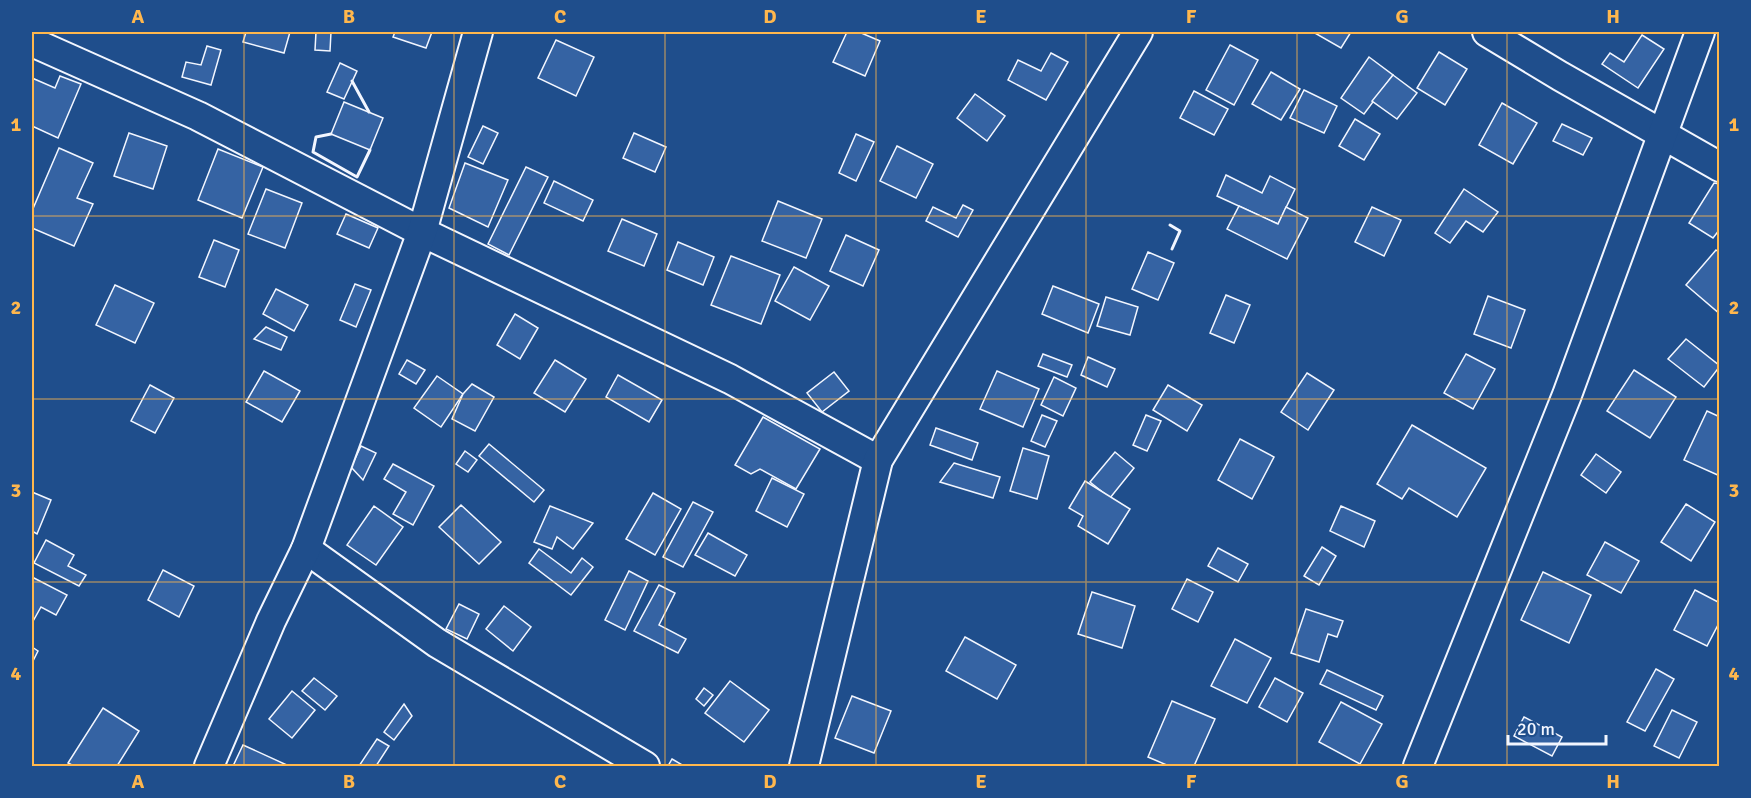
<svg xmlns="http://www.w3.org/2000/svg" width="1751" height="798" viewBox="0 0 1751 798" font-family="Signika,sans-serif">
  <rect width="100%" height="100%" fill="#1f4e8c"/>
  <g fill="#3563a3" stroke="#f2f6ff" stroke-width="1.5">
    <path d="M 246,32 L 290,32 L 284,53 L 243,42 Z"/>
    <path d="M 316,32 L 331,32 L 330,51 L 315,50 Z"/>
    <path d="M 395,32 L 432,32 L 426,48 L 393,37 Z"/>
    <path d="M 847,32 L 859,32 L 880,41 L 865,76 L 833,62 Z"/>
    <path d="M 1313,32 L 1351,32 L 1341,48 Z"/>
    <path d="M 1642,35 L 1664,49 L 1638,88 L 1602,64 L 1610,53 L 1624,62 Z"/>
    <path d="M 556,40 L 594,57 L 576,96 L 538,78 Z"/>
    <path d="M 1230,45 L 1258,60 L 1234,105 L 1206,90 Z"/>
    <path d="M 207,46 L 221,50 L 211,85 L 182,77 L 186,62 L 201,65 Z"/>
    <path d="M 1439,52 L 1467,69 L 1445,105 L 1417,88 Z"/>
    <path d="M 1051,53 L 1068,62 L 1046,100 L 1008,80 L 1018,60 L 1041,71 Z"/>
    <path d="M 1369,57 L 1393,75 L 1364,114 L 1341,98 Z"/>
    <path d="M 340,63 L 357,71 L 344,99 L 327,92 Z"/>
    <path d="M 1271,72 L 1300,89 L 1281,120 L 1252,104 Z"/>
    <path d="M 1393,75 L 1417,93 L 1397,119 L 1372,101 Z"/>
    <path d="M 60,76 L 81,84 L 58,138 L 32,126 L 32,78 L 55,88 Z"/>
    <path d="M 1304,90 L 1337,106 L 1324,133 L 1290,118 Z"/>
    <path d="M 1194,91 L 1228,109 L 1214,135 L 1180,118 Z"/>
    <path d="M 975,94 L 1005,116 L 987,141 L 957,118 Z"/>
    <path d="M 344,102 L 383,118 L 370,150 L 331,134 Z"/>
    <path d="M 1502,103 L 1537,123 L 1513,164 L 1479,145 Z"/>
    <path d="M 1355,119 L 1380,134 L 1364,160 L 1339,146 Z"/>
    <path d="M 1562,124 L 1592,138 L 1583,155 L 1553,141 Z"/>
    <path d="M 483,126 L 498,133 L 483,164 L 468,157 Z"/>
    <path d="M 129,133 L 167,146 L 153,189 L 114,176 Z"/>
    <path d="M 634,133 L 666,147 L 655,172 L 623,158 Z"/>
    <path d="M 856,134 L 874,142 L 856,181 L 839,173 Z"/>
    <path d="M 897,146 L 933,164 L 916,198 L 880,181 Z"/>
    <path d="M 59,148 L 93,163 L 77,198 L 93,204 L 74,246 L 32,228 L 32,211 Z"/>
    <path d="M 218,149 L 263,167 L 242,218 L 198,200 Z"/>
    <path d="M 465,163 L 508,180 L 488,227 L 449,208 Z"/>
    <path d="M 526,167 L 548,177 L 509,255 L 488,244 Z"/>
    <path d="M 1226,175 L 1262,193 L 1270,176 L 1295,189 L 1278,224 L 1217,196 Z"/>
    <path d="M 554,181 L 593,200 L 583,221 L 544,203 Z"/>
    <path d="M 1714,183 L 1720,184 L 1720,229 L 1713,238 L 1689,223 Z"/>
    <path d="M 266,189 L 302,203 L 285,248 L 248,234 Z"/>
    <path d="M 1464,189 L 1498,212 L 1483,232 L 1466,221 L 1450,243 L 1435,233 Z"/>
    <path d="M 778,201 L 822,219 L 806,258 L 762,241 Z"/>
    <path d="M 963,205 L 973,210 L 958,237 L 926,221 L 933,207 L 956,218 Z"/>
    <path d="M 1239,206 L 1278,224 L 1286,207 L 1308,218 L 1287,259 L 1227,229 Z"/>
    <path d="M 1372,207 L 1401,220 L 1384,256 L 1355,242 Z"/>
    <path d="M 346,214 L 378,228 L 369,248 L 337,234 Z"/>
    <path d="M 622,219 L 657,234 L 644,266 L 608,251 Z"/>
    <path d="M 846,235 L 879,250 L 863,286 L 830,271 Z"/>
    <path d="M 214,240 L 239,250 L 225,287 L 199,277 Z"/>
    <path d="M 678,242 L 714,257 L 703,285 L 667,270 Z"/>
    <path d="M 1716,250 L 1720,253 L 1720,314 L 1686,285 Z"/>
    <path d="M 1148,252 L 1174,263 L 1158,300 L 1132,289 Z"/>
    <path d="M 731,256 L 780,275 L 761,324 L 711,305 Z"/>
    <path d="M 794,267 L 829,286 L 810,320 L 775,301 Z"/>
    <path d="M 355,284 L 371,290 L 356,327 L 340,320 Z"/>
    <path d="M 115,285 L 154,303 L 135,343 L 96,325 Z"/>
    <path d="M 1053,286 L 1099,304 L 1088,333 L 1042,314 Z"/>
    <path d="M 276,289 L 308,305 L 294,331 L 263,314 Z"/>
    <path d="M 1226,295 L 1250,305 L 1234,343 L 1210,333 Z"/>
    <path d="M 1488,296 L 1525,310 L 1511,348 L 1474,334 Z"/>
    <path d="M 1106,297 L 1138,307 L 1130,335 L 1097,326 Z"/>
    <path d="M 515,314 L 538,328 L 520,359 L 497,345 Z"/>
    <path d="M 266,327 L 287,337 L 281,350 L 254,339 Z"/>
    <path d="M 1686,339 L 1720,366 L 1704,387 L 1668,359 Z"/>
    <path d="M 1043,354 L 1072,365 L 1067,377 L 1038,366 Z"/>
    <path d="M 1466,354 L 1495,369 L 1473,409 L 1444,393 Z"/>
    <path d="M 1088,357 L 1115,369 L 1107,387 L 1081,375 Z"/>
    <path d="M 407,360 L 425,370 L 416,384 L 399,374 Z"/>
    <path d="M 555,360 L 586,379 L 565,412 L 534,393 Z"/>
    <path d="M 1634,370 L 1676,397 L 1650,438 L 1607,411 Z"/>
    <path d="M 264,371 L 300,391 L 282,422 L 246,402 Z"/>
    <path d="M 997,371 L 1039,389 L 1023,427 L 980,409 Z"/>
    <path d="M 834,372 L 849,391 L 822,412 L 807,393 Z"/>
    <path d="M 1307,373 L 1334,390 L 1308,430 L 1281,412 Z"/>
    <path d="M 618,375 L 662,400 L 649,422 L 606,397 Z"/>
    <path d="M 437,376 L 463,394 L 441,427 L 414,408 Z"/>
    <path d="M 1054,377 L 1076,388 L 1063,416 L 1041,405 Z"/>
    <path d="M 472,384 L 494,397 L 475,431 L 452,419 L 463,394 Z"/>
    <path d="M 150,385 L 174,398 L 155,433 L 131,421 Z"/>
    <path d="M 1168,385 L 1202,405 L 1187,431 L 1153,410 Z"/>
    <path d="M 1707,411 L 1720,417 L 1720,476 L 1684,460 Z"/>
    <path d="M 1042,415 L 1057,421 L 1045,447 L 1031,441 Z"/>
    <path d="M 1146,415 L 1161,421 L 1147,451 L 1133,445 Z"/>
    <path d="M 763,417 L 820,449 L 796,489 L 760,469 L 751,474 L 735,465 Z"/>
    <path d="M 1412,425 L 1486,468 L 1457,517 L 1409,488 L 1402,499 L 1377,484 Z"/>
    <path d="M 936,428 L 978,443 L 972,460 L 930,445 Z"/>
    <path d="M 1240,439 L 1274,457 L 1252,499 L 1218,480 Z"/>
    <path d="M 489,444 L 544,490 L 534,502 L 479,456 Z"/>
    <path d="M 361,446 L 376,453 L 363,480 L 351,467 Z"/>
    <path d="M 1023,448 L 1049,456 L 1037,499 L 1010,491 Z"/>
    <path d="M 465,451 L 477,460 L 468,472 L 456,464 Z"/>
    <path d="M 1115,452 L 1134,468 L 1110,498 L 1090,482 Z"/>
    <path d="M 1596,454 L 1621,472 L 1606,493 L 1581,475 Z"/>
    <path d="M 954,463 L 1000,477 L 993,498 L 940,482 Z"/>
    <path d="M 393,464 L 434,486 L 413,525 L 393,514 L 406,492 L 384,479 Z"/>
    <path d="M 772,478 L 804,494 L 787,527 L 756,511 Z"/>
    <path d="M 1085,481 L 1130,509 L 1108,544 L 1078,526 L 1083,516 L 1069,508 Z"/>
    <path d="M 32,492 L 51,500 L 37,534 L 32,531 Z"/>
    <path d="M 653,493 L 681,509 L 655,555 L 626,539 Z"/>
    <path d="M 693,502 L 713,512 L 683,567 L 663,557 Z"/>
    <path d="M 1686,504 L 1715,522 L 1691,561 L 1661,542 Z"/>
    <path d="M 461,505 L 501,542 L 479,564 L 439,527 Z"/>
    <path d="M 374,506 L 403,527 L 376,565 L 347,545 Z"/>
    <path d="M 550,506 L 593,523 L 573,549 L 557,537 L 552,549 L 534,542 Z"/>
    <path d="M 1341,506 L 1375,521 L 1364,547 L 1330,531 Z"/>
    <path d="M 708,533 L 747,555 L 735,576 L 695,555 Z"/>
    <path d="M 46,540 L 74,555 L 68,566 L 86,575 L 79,586 L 34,563 Z"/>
    <path d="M 1605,542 L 1639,561 L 1621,593 L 1587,575 Z"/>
    <path d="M 1322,547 L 1336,556 L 1319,585 L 1304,576 Z"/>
    <path d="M 1218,548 L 1248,564 L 1238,582 L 1208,566 Z"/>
    <path d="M 539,549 L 571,573 L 582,558 L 593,567 L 571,595 L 529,563 Z"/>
    <path d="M 163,570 L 194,586 L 179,617 L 148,600 Z"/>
    <path d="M 629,571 L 648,581 L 625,630 L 605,620 Z"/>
    <path d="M 1543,572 L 1591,595 L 1569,643 L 1521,620 Z"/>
    <path d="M 32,577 L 67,595 L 56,615 L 41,607 L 32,623 Z"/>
    <path d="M 1187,579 L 1213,592 L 1198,622 L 1172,609 Z"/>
    <path d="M 659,585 L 675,593 L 659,625 L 686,639 L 678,653 L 634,631 Z"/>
    <path d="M 1695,590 L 1720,603 L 1720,621 L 1707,646 L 1674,630 Z"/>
    <path d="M 1092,592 L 1135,606 L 1122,648 L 1078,634 Z"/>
    <path d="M 459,604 L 479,614 L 467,639 L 446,629 Z"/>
    <path d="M 504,606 L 531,627 L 513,651 L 486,629 Z"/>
    <path d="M 1306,609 L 1343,621 L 1337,637 L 1328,634 L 1319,662 L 1291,653 Z"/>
    <path d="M 965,637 L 1016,665 L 997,699 L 946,671 Z"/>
    <path d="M 1235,639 L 1271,658 L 1247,703 L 1211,686 Z"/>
    <path d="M 32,647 L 38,651 L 32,663 Z"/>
    <path d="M 1656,669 L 1674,679 L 1645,731 L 1627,722 Z"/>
    <path d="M 1327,670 L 1383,696 L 1376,710 L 1320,684 Z"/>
    <path d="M 314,678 L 337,696 L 325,710 L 302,691 Z"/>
    <path d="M 1275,678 L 1303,693 L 1287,722 L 1259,707 Z"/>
    <path d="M 730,681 L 769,710 L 744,742 L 705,713 Z"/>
    <path d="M 704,688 L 713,695 L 704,706 L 696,699 Z"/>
    <path d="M 292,691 L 315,710 L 292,738 L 269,719 Z"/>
    <path d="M 852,696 L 891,711 L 874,753 L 835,738 Z"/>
    <path d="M 1172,701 L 1215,719 L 1194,766 L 1169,766 L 1148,757 Z"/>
    <path d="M 1341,702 L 1382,724 L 1360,764 L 1319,742 Z"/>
    <path d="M 404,704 L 412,716 L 394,740 L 384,732 Z"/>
    <path d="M 103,708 L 139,731 L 117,766 L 74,766 L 68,763 Z"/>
    <path d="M 1672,710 L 1697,722 L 1679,758 L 1654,746 Z"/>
    <path d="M 1524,717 L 1562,737 L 1552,756 L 1514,736 Z"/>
    <path d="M 377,739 L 389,746 L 376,766 L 359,766 Z"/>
    <path d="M 243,745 L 289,766 L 233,766 Z"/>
    <path d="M 672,759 L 684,766 L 668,766 Z"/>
  </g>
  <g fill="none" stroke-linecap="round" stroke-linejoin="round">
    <defs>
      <g id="street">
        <path d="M 1487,32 L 1560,76 L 1720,167"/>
        <path d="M 32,42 L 198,116 L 422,232 L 730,379 L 878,460"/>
        <path d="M 306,549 L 437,643 L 645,766"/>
        <path d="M 209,766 L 271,621 L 306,549 L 422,232 L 478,32"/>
        <path d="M 804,766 L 878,460 L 1138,32"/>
        <path d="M 1418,766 L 1567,395 L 1700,32"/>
      </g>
    </defs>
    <use href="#street" stroke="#f2f6ff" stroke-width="32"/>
    <use href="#street" stroke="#1f4e8c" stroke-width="28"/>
    <g stroke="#f2f6ff" stroke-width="3">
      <path d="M 352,81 L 369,112"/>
      <path d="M 331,134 L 316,137 L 313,152 L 357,177 L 370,150"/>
      <path d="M 1170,225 L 1180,231 L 1172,249"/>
    </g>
  </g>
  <path fill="none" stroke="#ffb74d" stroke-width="1.5" stroke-opacity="0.55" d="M 244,32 L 244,766M 454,32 L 454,766M 665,32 L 665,766M 876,32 L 876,766M 1086,32 L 1086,766M 1297,32 L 1297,766M 1507,32 L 1507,766M 32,216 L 1720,216M 32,399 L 1720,399M 32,582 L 1720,582"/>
  <rect width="1751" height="798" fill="none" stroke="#1f4e8c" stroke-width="66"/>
  <path d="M1508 735v9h98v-9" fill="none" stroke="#f2f6ff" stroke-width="3"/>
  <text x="1517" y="735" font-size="18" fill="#f2f6ff" stroke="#1f4e8c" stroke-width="4.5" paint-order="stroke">20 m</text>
  <rect x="33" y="33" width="1685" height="732" fill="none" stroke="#ffb74d" stroke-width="2"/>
  <g font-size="20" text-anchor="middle" font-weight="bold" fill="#ffb74d">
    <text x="138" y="23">A</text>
    <text x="349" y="23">B</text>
    <text x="560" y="23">C</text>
    <text x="770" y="23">D</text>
    <text x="981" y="23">E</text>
    <text x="1191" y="23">F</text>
    <text x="1402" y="23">G</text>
    <text x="1613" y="23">H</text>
    <text x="16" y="131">1</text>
    <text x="1734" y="131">1</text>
    <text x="16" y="314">2</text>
    <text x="1734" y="314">2</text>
    <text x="16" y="497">3</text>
    <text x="1734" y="497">3</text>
    <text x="16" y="680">4</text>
    <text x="1734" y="680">4</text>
    <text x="138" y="788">A</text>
    <text x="349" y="788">B</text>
    <text x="560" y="788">C</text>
    <text x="770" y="788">D</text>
    <text x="981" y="788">E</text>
    <text x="1191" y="788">F</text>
    <text x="1402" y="788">G</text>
    <text x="1613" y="788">H</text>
  </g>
</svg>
